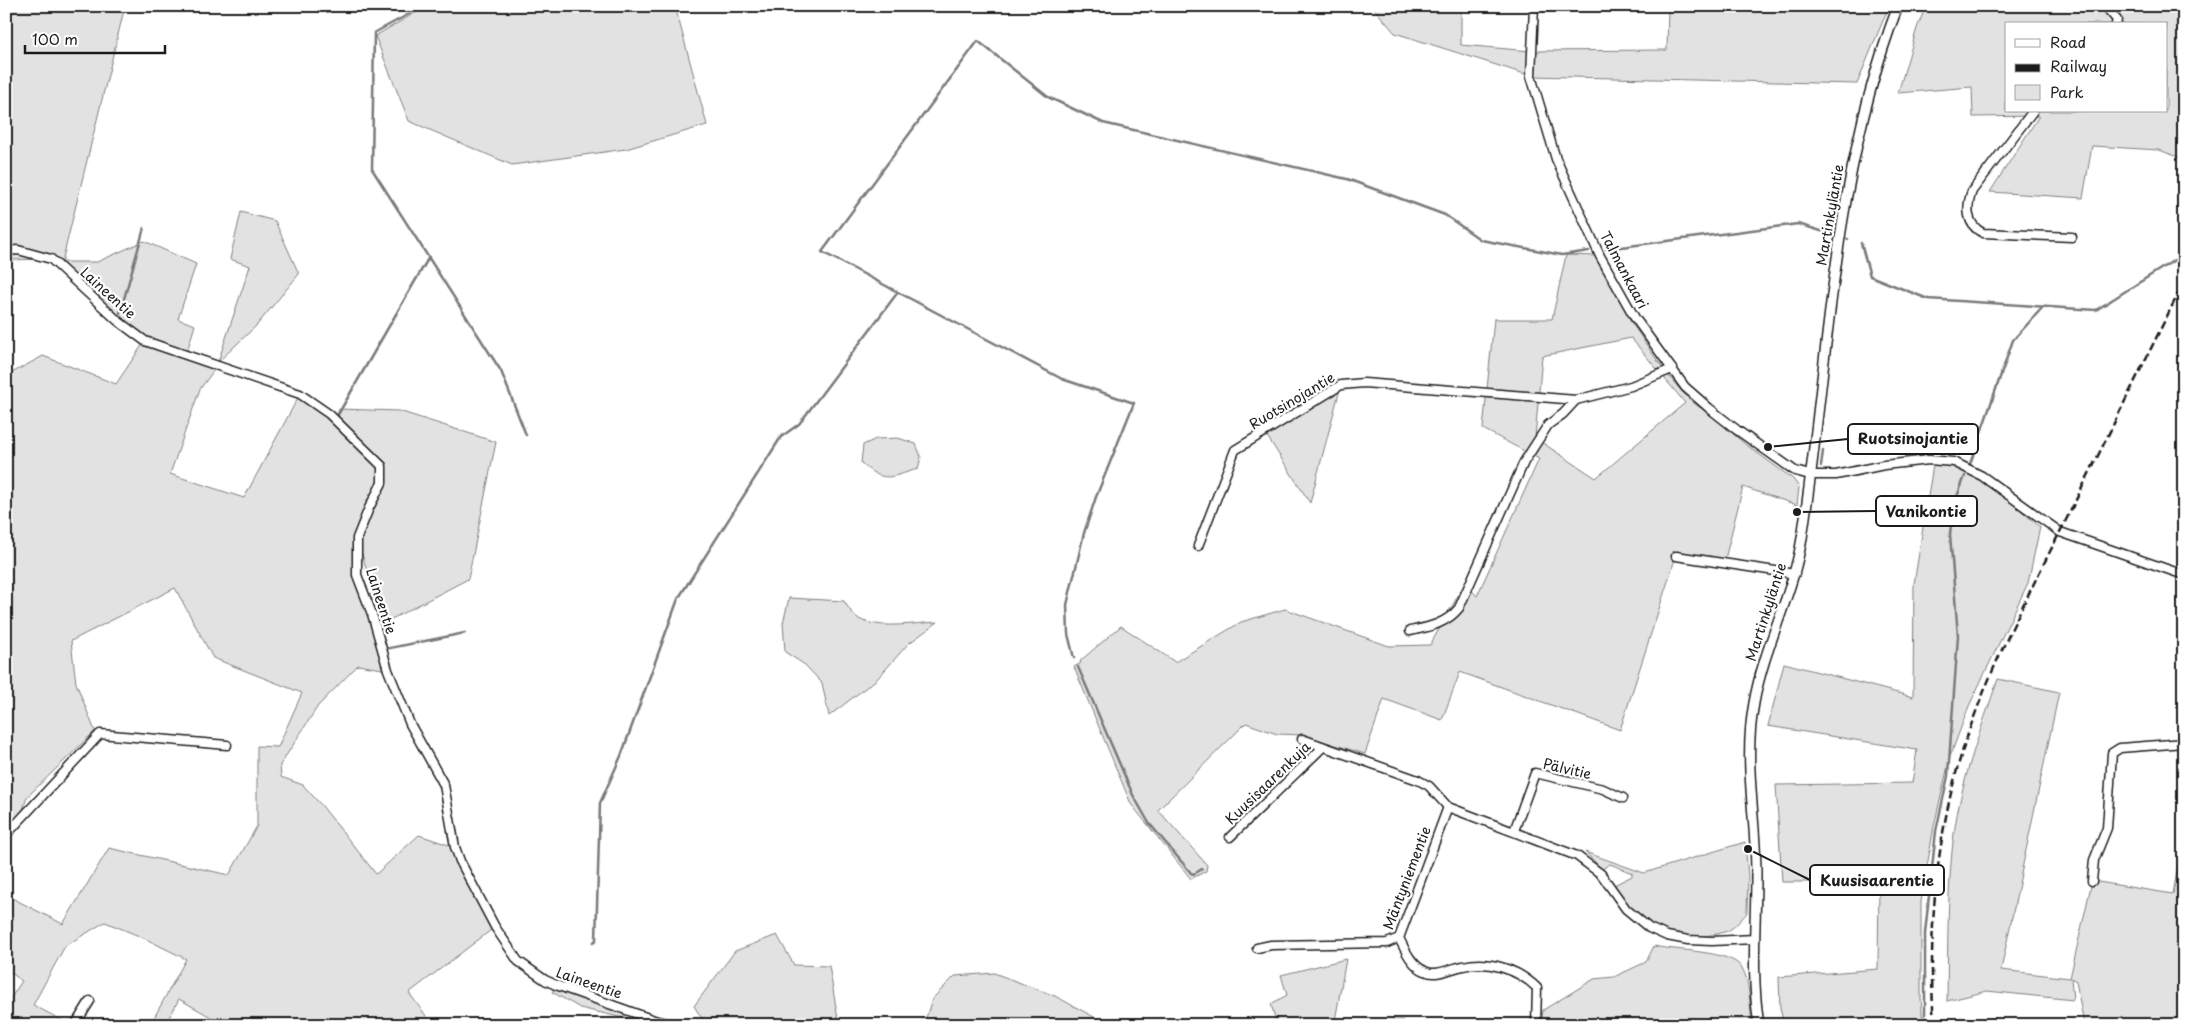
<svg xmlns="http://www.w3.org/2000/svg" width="2190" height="1031" viewBox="0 0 2190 1031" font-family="'Playpen Sans',sans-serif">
  <rect width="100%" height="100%" fill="#fff"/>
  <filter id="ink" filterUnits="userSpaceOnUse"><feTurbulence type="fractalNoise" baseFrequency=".02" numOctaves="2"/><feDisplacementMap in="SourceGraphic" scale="10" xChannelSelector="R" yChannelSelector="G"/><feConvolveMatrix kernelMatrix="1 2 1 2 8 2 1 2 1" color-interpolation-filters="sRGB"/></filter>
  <g filter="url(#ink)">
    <g fill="#e2e2e2" stroke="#7f7f7f" fill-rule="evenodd">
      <path d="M 6,6 L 125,6 L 62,262 L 97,262 L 144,241 L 196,264 L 178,319 L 195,325 L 186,355 L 217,366 L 200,389 L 170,474 L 244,498 L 300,394 L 336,418 L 339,409 L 399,411 L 496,442 L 468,579 L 382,624 L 358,540 L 357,575 L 388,670 L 358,665 L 318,706 L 280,765 L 281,777 L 303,785 L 322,806 L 376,874 L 419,835 L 455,847 L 495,927 L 409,993 L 433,1025 L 225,1025 L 179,999 L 165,1025 L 150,1025 L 186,959 L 144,938 L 105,922 L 65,946 L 33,1005 L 71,1025 L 6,1025 L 6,1005 L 22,981 L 6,969 L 6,895 L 63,924 L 109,848 L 229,875 L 257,826 L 257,746 L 278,747 L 302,693 L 213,658 L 175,588 L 71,641 L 76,683 L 95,731 L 27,797 L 20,819 L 6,835 L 6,376 L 43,356 L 116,384 L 145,341 L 118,321 L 62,262 L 51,259 L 6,260 Z"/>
      <path d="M 427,6 L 675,6 L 707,125 L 626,149 L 512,165 L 409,121 L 375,36 Z"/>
      <path d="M 1372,6 L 1461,6 L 1461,45 L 1531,51 L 1667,50 L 1668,6 L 1889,6 L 1857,84 L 1531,76 L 1395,33 Z"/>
      <path d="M 1926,6 L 2184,6 L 2184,159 L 2159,150 L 2092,146 L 2083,198 L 1990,192 L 2039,116 L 1973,117 L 1972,87 L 1898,93 L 1917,28 ZM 2006,24 L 2166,24 L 2166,111 L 2006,111 Z"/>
      <path d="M 241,212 L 275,221 L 299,274 L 257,325 L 218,362 L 250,266 L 230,259 Z"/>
      <path d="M 1566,255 L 1600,256 L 1635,318 L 1629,319 C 1643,339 1683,403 1704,409 L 1745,444 L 1793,479 L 1799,487 L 1797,505 L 1743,487 L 1724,563 L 1676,556 L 1620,730 L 1460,672 L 1442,720 L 1384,699 L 1365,754 L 1303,735 L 1277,734 L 1246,723 L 1158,810 L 1207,865 L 1206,871 L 1191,879 L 1131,804 L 1074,667 L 1081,663 L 1080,661 L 1121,626 L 1175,662 L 1241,622 L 1285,609 L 1389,646 L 1430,645 L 1465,583 L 1477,596 L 1539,459 L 1483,429 L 1494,319 L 1552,319 ZM 1631,338 L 1685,403 L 1596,478 L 1535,438 L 1542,356 Z"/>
      <path d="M 1341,385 L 1310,503 L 1265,433 Z"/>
      <path d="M 898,438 L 916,444 L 921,457 L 918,469 C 891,476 885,485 861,463 L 863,445 L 876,439 Z"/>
      <path d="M 1929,460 L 1954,462 L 1982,476 L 2040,527 L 2028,583 L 1969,706 L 1950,757 L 1934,826 L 1921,902 L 1921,998 L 1923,1025 L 1784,1025 L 1780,1008 L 1779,977 L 1878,969 L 1879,882 L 1782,882 L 1776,785 L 1912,783 L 1917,750 L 1768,726 L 1784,663 L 1913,697 L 1914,584 L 1933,465 Z"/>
      <path d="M 789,598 L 844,601 C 849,609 854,617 863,621 C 885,629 915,623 938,622 L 908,644 L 877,679 L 829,716 L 822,683 L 805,665 L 785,652 L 783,623 Z"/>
      <path d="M 1998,679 L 2059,692 L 2001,970 L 2070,978 L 2092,881 L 2173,894 L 2184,830 L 2184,1025 L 2084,1025 L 2076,981 L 2071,978 L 2073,1000 L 1987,991 L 1947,1001 C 1948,945 1947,889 1954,833 C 1961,782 1981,728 1998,679 Z"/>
      <path d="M 1745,842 L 1748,876 L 1747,913 C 1741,919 1735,928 1727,931 C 1704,940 1672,936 1651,924 C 1635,915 1624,900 1614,885 L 1632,876 L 1632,873 L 1610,864 L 1602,869 L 1585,852 L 1644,873 Z"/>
      <path d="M 777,935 L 794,965 L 829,966 L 839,1025 L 706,1025 L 694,1006 L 735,951 Z"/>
      <path d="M 1654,946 C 1674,951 1731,950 1742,968 C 1750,980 1750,1010 1752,1025 L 1642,1025 L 1639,1021 L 1634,1025 L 1541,1025 L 1543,1010 L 1594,979 L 1614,977 L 1646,962 Z"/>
      <path d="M 1346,959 L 1335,1021 L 1403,1020 L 1403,1025 L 1277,1025 L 1271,1004 L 1287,995 L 1281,975 Z"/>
      <path d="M 994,973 L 1055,996 L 1109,1025 L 913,1025 L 926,1018 L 932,999 L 955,976 Z"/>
      <path d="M 556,985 L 635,1012 L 632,1020 L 580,1008 L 552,992 Z"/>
    </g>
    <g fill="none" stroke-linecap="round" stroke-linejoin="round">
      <g stroke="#7a7a7a" stroke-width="2.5">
        <path d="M 424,6 L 374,33 L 372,169 L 501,371 L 526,435"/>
        <path d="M 1847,239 L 1848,239"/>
        <path d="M 1861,243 L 1870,276 L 1928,299 L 2096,310 L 2184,254"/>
        <path d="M 1606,249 L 1798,224 L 1831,234"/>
        <path d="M 120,313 L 144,228"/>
        <path d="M 336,418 L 429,257"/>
        <path d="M 1970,464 L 2013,340 L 2043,307"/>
        <path d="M 1821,466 L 1823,451"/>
        <path d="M 385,649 L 465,633"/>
        <path d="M 1074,658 L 1068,634 L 1067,605 L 1084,533 L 1096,497 L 1134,403 L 1062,379 L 822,252 L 978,41 L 1048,97 L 1103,123 L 1347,179 L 1445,215 L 1481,240 L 1562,255 L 1589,251"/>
        <path d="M 1078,667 L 1133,795 L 1149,823 L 1191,873 L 1194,874 L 1202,869"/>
        <path d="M 593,943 L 596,940 L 600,803 L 621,756 L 678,599 L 781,437 L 799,424 L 898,292"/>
        <path d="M 1925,1025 L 1925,933 L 1936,831 L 1948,776 L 1958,636 L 1950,534 L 1953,507 L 1965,476"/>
      </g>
      <defs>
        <g id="minor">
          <path d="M 1534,6 L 1531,76 L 1556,159 L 1600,256 L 1635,318 L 1685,387 L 1709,408 L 1737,430 L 1795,471 L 1810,475 L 1836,475 L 1884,465 L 1929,460 L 1954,462 L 1982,476 L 2060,532 L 2184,575"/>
          <path d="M 2105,6 L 2117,20 L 2116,24"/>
          <path d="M 2033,111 L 1972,191 C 1966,207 1966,225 1983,233 L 2072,237"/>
          <path d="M 6,251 L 18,250 L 51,259 L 118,321 L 145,341 L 300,394 L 329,414 L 382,466 L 382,483 L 369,508 L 357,538 L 357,575 L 372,614 L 388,670 L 410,724 L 444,785 L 455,847 L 460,861 L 495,927 L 518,961 L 545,980 L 556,985 L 657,1021 L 676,1025"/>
          <path d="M 1198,546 L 1235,450 L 1341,385 L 1364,383 L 1576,400 L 1631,386 L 1672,369"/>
          <path d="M 1676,556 L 1795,574"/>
          <path d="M 1410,631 C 1429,627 1446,624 1459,608 L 1524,462 L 1548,425 L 1563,414 L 1576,400"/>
          <path d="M 1302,739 L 1418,780 L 1429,786 L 1448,807 L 1577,856 L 1601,874 L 1626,909 L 1649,928 L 1667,936 L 1688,940 L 1712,941 L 1755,939"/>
          <path d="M 1514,831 L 1535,773 L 1603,789 L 1623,798"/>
          <path d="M 6,835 L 100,734 L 227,745"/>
          <path d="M 1230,837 L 1323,747"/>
          <path d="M 2092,881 L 2094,860 L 2107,828 L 2112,753 L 2120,748 L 2184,743"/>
          <path d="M 1399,938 C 1405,950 1412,966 1425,971 C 1436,977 1451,968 1463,966 C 1489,960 1518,969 1537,988 L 1536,1025"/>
          <path d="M 1257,948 L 1271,945 L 1387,943 L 1399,938 L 1448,807"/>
          <path d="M 75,1025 L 90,1001"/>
        </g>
        <path id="tertiary" d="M 1759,1025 C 1751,975 1756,924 1756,874 C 1756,816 1743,760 1754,703 C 1764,646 1793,595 1802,538 C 1829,360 1832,177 1898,6"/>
      </defs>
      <use href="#minor" stroke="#1c1c1c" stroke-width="11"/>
      <use href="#tertiary" stroke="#1c1c1c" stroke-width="12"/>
      <use href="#minor" stroke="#fff" stroke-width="8"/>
      <use href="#tertiary" stroke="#fff" stroke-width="9"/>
      <path stroke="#1c1c1c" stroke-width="2.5" stroke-dasharray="8 4" stroke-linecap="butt" d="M 1934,1025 C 1928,937 1935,844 1960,759 C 1984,678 2027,597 2065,522 C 2105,442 2144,362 2184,282"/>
    </g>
  </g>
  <g text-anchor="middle" stroke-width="4.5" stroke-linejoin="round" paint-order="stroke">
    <g font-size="14" fill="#1c1c1c" stroke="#fff">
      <text transform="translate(1830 215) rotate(-80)" y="5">Martinkyläntie</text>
      <text transform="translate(1624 270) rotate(62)" y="5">Talmankaari</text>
      <text transform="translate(108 293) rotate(42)" y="5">Laineentie</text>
      <text transform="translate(1292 401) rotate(-31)" y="5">Ruotsinojantie</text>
      <text transform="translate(381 601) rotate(72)" y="5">Laineentie</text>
      <text transform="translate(1766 612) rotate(-72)" y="5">Martinkyläntie</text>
      <text transform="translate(1567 769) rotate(13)" y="5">Pälvitie</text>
      <text transform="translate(1268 783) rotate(-44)" y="5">Kuusisaarenkuja</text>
      <text transform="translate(1407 878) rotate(-69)" y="5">Mäntyniementie</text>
      <text transform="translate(589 983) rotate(19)" y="5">Laineentie</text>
    </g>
  </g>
  <path fill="none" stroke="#1c1c1c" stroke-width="2" d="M1768 447L1848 439M1797 512L1876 511M1748 849L1810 880"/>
  <g fill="#1c1c1c" stroke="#fff" stroke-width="2">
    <circle cx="1768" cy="447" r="5"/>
    <circle cx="1797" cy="512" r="5"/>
    <circle cx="1748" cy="849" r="5"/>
  </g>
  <g fill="#fff" stroke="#1c1c1c" stroke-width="2">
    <rect x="1848" y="424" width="130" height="30" rx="5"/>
    <rect x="1876" y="496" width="101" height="30" rx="5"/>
    <rect x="1810" y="865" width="134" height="30" rx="5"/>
  </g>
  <g font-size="15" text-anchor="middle" font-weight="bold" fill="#1c1c1c">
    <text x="1913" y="444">Ruotsinojantie</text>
    <text x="1926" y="517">Vanikontie</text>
    <text x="1877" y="886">Kuusisaarentie</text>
  </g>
  <rect width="2190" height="1031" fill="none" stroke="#fff" stroke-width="25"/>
  <rect x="12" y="12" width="2165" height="1006" fill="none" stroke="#1c1c1c" stroke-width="2" filter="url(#ink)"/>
  <rect x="2005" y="22" width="162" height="90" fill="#ffffff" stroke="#a4a4a4"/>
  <rect x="2015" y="39" width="25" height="8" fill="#ffffff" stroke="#a4a4a4"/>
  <text x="2050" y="48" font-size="15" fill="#1c1c1c">Road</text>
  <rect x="2015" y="64" width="25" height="8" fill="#1c1c1c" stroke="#a4a4a4"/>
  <text x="2050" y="72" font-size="15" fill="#1c1c1c">Railway</text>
  <rect x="2015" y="85" width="25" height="15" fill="#e2e2e2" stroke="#a4a4a4"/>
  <text x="2050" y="98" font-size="15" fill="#1c1c1c">Park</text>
  <path d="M25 45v8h140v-8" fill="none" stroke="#1c1c1c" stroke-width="2.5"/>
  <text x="32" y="45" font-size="15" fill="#1c1c1c" stroke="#ffffff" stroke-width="4" paint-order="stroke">100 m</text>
</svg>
